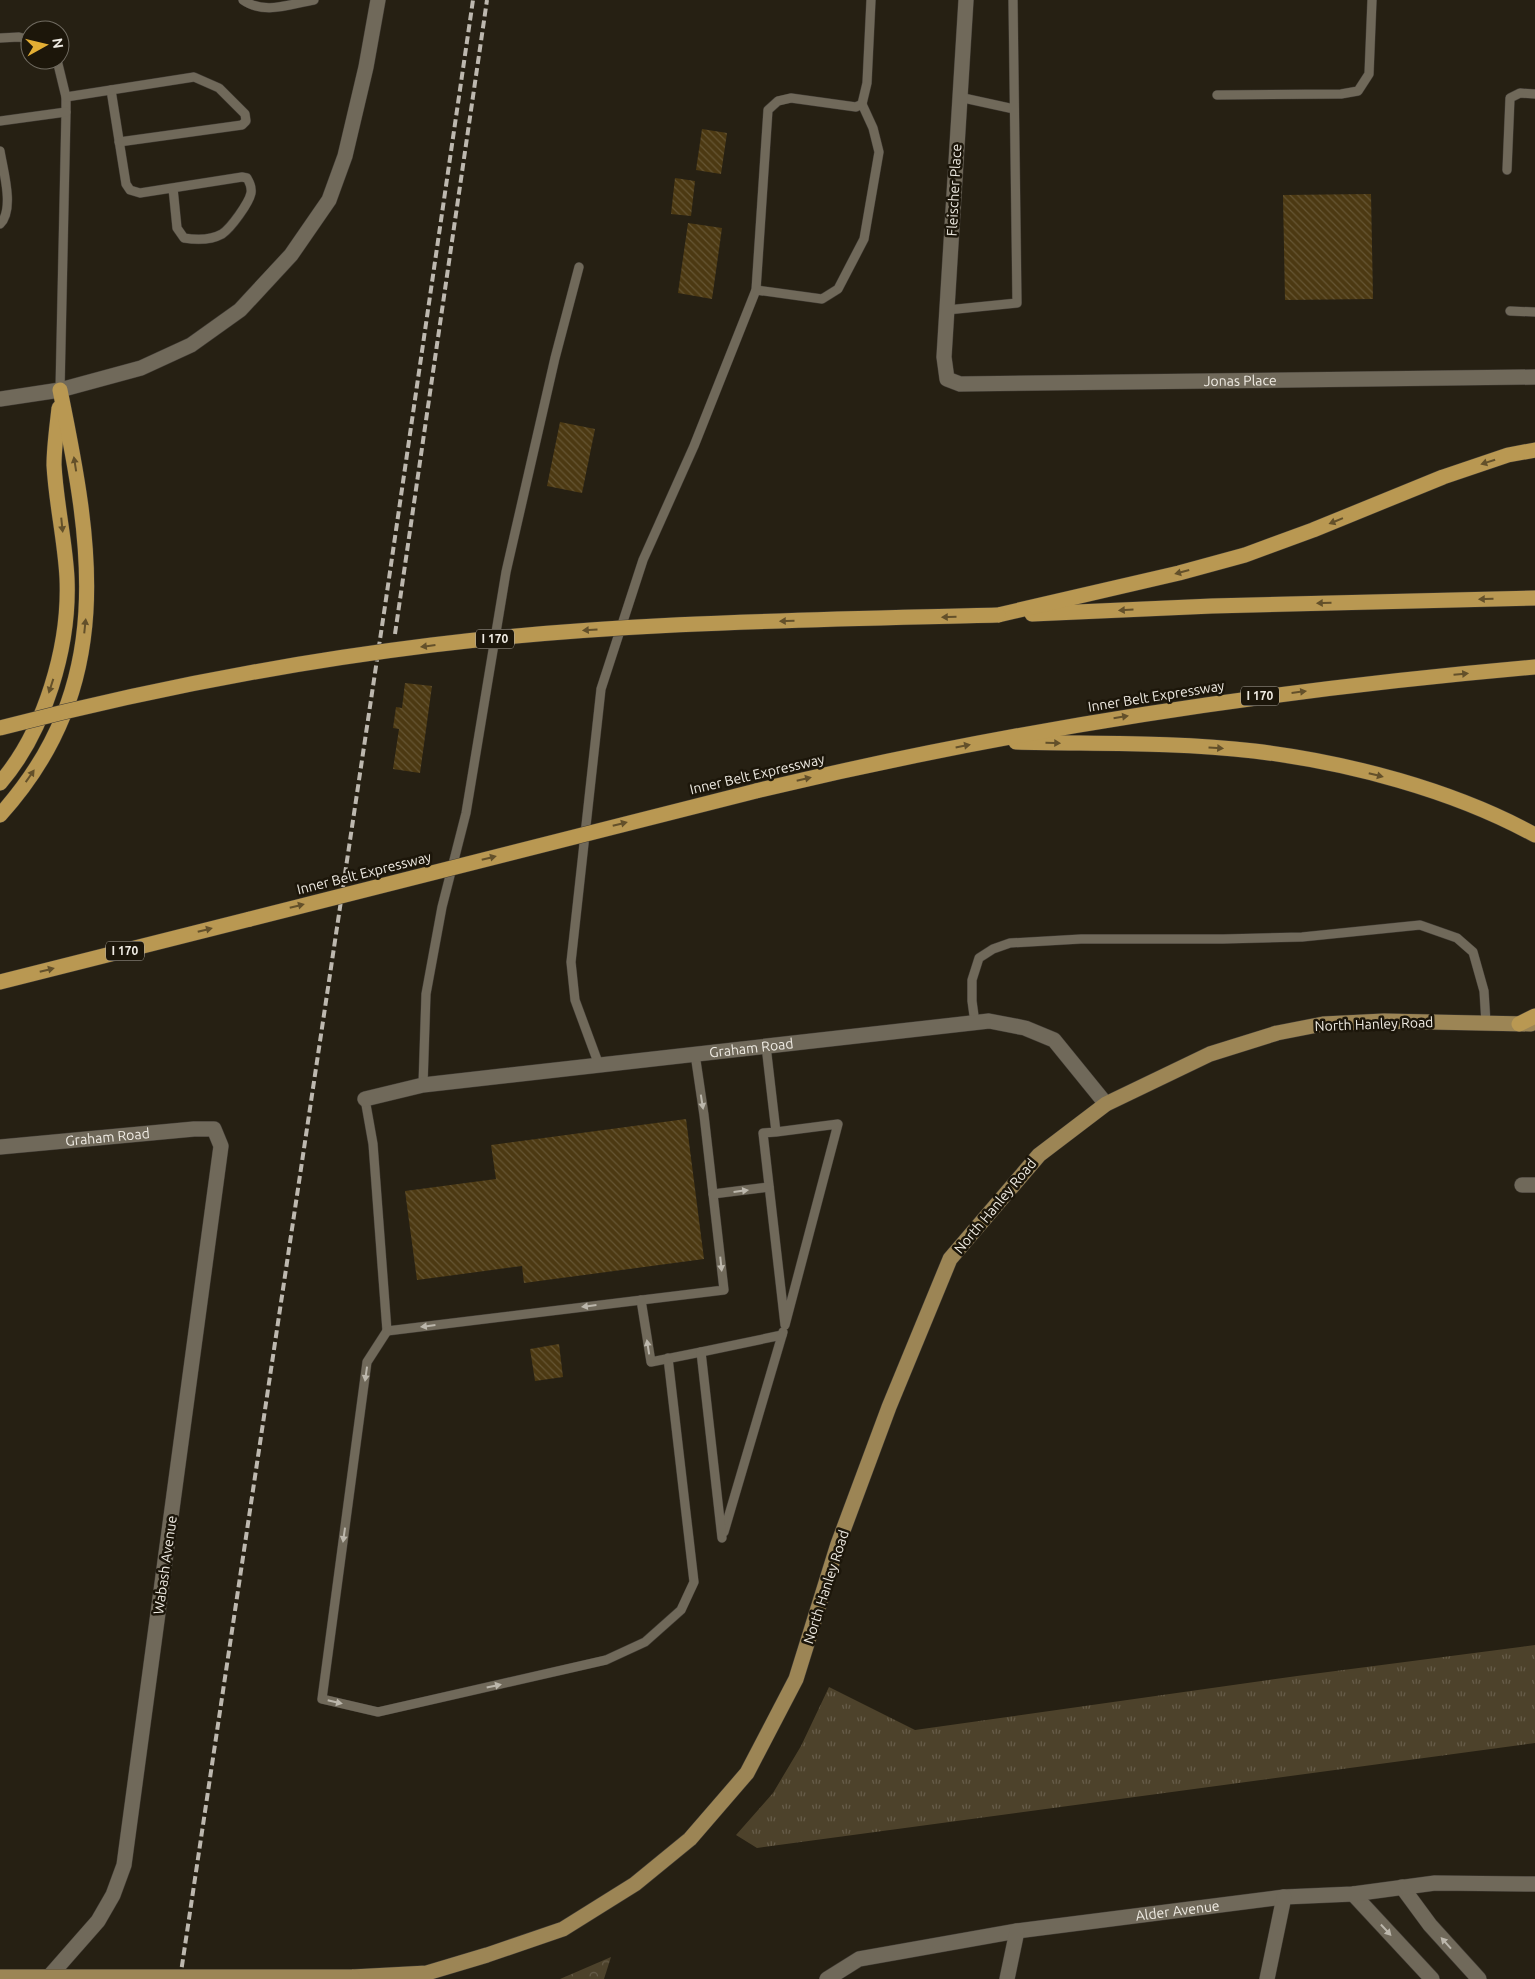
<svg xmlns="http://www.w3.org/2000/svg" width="1535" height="1979" viewBox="0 0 1535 1979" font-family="Ubuntu,sans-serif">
  <defs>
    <pattern id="grass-tufts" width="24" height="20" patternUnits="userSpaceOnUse" patternTransform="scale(1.25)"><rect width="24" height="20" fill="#4d422b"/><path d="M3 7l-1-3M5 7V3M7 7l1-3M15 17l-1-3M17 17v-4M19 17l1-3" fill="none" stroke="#675d4a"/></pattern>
    <pattern id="park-crowns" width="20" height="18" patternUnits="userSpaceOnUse" patternTransform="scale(1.25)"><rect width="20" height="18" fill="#4d422b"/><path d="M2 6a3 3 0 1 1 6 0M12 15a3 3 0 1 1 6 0" fill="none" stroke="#675d4a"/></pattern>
    <pattern id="building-back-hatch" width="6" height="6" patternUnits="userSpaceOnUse" patternTransform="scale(1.25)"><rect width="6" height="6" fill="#4c3912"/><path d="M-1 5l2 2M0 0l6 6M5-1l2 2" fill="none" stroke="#665634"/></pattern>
  </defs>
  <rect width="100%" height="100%" fill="#262013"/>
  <path fill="url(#grass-tufts)" d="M 1535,1645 L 1535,1743 L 757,1848 L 736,1835 L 773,1793 L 801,1746 L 829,1687 L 915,1730 L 1297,1676 Z"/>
  <path fill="url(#park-crowns)" d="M 611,1957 L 604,1979 L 560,1979 Z"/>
  <g fill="url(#building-back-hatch)">
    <path d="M 702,129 L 727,133 L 721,174 L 696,170 Z"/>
    <path d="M 675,178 L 695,181 L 691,216 L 671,214 Z"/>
    <path d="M 1371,194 L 1373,299 L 1285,300 L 1283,195 Z"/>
    <path d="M 688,223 L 722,228 L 712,299 L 678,293 Z"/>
    <path d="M 560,422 L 595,429 L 582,493 L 547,486 Z"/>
    <path d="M 405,683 L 432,686 L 420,773 L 393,769 L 399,729 L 393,728 L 396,707 L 402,708 Z"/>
    <path d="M 686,1119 L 704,1259 L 524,1283 L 522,1266 L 417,1280 L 405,1191 L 496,1179 L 491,1145 Z"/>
    <path d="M 559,1344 L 563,1377 L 535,1381 L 530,1349 Z"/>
  </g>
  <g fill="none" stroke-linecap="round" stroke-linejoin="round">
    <defs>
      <g id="lane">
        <path d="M 243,0 C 264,15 290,4 314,0"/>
        <path d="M 0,38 L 19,37 L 30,40"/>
        <path d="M 57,60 L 66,97 L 66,112 L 60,390"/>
        <path d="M 111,90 L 126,184 L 130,190 L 140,193 L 242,177 L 247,178 C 250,183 252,187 251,193 C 249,203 231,228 222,234 C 211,240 196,240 184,238 L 177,228 L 173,188"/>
        <path d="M 1217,95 L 1341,94 L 1358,91 L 1369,74 L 1372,0"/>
        <path d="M 66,97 L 194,77 L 219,88 L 245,114 L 246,121 L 242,125 L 119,142"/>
        <path d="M 959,97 L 1014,109"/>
        <path d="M 0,121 L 66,112"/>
        <path d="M 0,151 C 3,170 15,210 0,224"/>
        <path d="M 1507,170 L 1510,98 L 1520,93 L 1535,94"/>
        <path d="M 756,290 L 822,299 L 838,289 L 864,239 L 879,152 L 873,128 L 862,104"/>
        <path d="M 947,310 L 1017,303 L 1013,0"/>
        <path d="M 1510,311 L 1535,312"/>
        <path d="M 975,1023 L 972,1001 L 972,980 L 979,958 L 993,949 L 1010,943 L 1081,939 L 1223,939 L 1302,937 L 1420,925 L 1457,938 L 1473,952 L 1484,991 L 1486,1023"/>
        <path d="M 766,1046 L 776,1132 L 763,1133 L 785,1325 L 838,1124 L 776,1132"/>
        <path d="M 599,1065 L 575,1000 L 571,962 L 601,689 L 643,560 L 694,446 L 756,290 L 768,110 L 778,101 L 791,98 L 856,107 L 862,104 L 867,83 L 871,0"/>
        <path d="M 423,1085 L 426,994 L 442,907 L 466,813 L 506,572 L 555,358 L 579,267"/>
        <path d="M 365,1099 L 373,1144 L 387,1331 L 724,1290 L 704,1115 L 695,1054"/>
        <path d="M 713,1194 L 769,1187"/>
        <path d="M 641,1300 L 651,1362 L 701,1352"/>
        <path d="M 387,1331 L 367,1362 L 322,1699 L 378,1712 L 606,1660 L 645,1642 L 681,1610 L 694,1582 L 668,1358"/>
        <path d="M 724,1532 L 783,1332"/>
        <path d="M 722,1538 L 701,1352 L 782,1335"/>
      </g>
      <g id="street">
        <path id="s1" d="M 966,0 L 944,357 L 947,379 L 960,384 L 1535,377"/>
        <path d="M 0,399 L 60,390 L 141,368 L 191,345 L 240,310 L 291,255 L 329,200 L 345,156 L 366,67 L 378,0"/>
        <path id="s2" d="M 365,1099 L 423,1085 L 989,1021 L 1025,1028 L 1054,1040 L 1106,1104"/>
        <path id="s3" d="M 0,1147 L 194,1129 L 214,1129 L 221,1146 L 124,1865 L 113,1895 L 98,1921 L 47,1979"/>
        <path d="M 1522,1185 L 1535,1185"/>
        <path d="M 1402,1887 L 1430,1925 L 1479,1979"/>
        <path d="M 1353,1894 L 1432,1979"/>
        <path id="s4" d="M 827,1979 L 859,1959 L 1017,1931 L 1284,1897 L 1353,1894 L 1435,1883 L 1535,1884"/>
        <path d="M 1007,1979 L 1017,1931"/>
        <path d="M 1267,1979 L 1284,1897"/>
      </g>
      <path id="primary" d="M 352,1977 L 427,1973 L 487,1955 L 563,1929 L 635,1884 L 690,1839 L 747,1773 L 796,1679 L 838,1544 L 889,1407 L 950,1259 L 1039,1155 L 1106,1104 L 1210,1054 L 1277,1033 L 1323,1024 L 1384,1021 L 1531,1024"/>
      <g id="highway">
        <path d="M 1032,614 L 1212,606 L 1535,598"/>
        <path d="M 998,615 L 1179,573 L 1245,555 L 1313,530 L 1443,477 L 1508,455 L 1535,450"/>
        <path d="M 1016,742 C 1095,744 1175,742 1254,751 C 1347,762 1453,790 1535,835"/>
        <path d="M 0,783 C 45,731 70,646 67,578 C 65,540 56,503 54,465 C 54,447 57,427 59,408"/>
        <path d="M 756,791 C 1013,729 1273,690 1535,667"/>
        <path d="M 0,815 C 117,685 92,546 60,390"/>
        <path d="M 0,982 L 250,919"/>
        <path d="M 1519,1024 L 1535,1016"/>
      </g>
    </defs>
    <use href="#lane" stroke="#403b34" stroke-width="10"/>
    <use href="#street" stroke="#403b34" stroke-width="16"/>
    <use href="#primary" stroke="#403b34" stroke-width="16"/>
    <use href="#highway" stroke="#403b34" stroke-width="16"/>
    <use href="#lane" stroke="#70695a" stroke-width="9"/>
    <use href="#street" stroke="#70695a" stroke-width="15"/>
    <use href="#primary" stroke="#9c8555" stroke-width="15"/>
    <use href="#highway" stroke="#b99852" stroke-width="15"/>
    <g stroke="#bdb8af" stroke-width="4" stroke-dasharray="8 4" stroke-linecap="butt">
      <path d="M 395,634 L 487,0"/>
      <path d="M 180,1979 L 385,606 L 473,0"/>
    </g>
    <defs>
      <path id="primary-bridge" d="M 0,1977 L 352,1977"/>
      <g id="highway-bridge">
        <path d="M 0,728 C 142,691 286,663 432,645 C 620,622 809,620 998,615"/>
        <path d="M 250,919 L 756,791"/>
      </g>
    </defs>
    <use href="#primary-bridge" stroke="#403b34" stroke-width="16" stroke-linecap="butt"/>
    <use href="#highway-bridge" stroke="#403b34" stroke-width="16" stroke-linecap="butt"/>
    <use href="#primary-bridge" stroke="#9c8555" stroke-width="15"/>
    <use href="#highway-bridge" stroke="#b99852" stroke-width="15"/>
  </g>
  <defs><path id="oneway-solid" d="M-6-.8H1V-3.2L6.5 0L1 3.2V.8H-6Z" transform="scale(1.25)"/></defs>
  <g fill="#63502a">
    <use href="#oneway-solid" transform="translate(1488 462) rotate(162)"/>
    <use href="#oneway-solid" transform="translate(75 464) rotate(-99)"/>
    <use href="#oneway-solid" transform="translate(1336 521) rotate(158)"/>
    <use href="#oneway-solid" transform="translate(62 525) rotate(84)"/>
    <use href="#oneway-solid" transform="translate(1182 572) rotate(165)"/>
    <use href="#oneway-solid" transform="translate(1486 599) rotate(179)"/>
    <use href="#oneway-solid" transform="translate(1324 603) rotate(178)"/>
    <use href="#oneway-solid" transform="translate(1126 610) rotate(177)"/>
    <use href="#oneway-solid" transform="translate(949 617) rotate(179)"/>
    <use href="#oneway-solid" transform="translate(787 621) rotate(179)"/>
    <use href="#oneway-solid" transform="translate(85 626) rotate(-84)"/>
    <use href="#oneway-solid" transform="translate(590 630) rotate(176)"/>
    <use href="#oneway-solid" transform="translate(428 646) rotate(173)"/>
    <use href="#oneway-solid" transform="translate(1461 674) rotate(-5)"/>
    <use href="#oneway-solid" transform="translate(51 686) rotate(108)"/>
    <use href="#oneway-solid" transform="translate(1299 692) rotate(-7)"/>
    <use href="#oneway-solid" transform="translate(1121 717) rotate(-9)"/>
    <use href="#oneway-solid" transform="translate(1053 743) rotate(1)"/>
    <use href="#oneway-solid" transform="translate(963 746) rotate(-11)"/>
    <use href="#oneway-solid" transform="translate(1216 748) rotate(4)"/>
    <use href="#oneway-solid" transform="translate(1376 775) rotate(14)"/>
    <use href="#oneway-solid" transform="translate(30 776) rotate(-55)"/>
    <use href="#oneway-solid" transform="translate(804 779) rotate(-13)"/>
    <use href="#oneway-solid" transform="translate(620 824) rotate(-14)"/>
    <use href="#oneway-solid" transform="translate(489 858) rotate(-14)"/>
    <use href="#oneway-solid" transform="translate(297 906) rotate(-14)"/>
    <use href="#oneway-solid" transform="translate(205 930) rotate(-14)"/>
    <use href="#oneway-solid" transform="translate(47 970) rotate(-14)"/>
  </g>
  <g fill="#bcb7ac">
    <use href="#oneway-solid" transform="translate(702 1102) rotate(81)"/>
    <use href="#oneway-solid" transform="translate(741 1191) rotate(-7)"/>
    <use href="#oneway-solid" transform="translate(721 1264) rotate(84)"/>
    <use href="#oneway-solid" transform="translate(589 1306) rotate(173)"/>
    <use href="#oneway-solid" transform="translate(428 1326) rotate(173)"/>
    <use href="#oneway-solid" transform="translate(648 1347) rotate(-99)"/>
    <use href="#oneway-solid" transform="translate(366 1374) rotate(98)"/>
    <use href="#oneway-solid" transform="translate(344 1535) rotate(98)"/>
    <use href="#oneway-solid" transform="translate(494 1686) rotate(-12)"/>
    <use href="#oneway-solid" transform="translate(335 1702) rotate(13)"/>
    <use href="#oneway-solid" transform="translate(1386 1930) rotate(47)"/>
    <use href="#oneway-solid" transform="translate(1446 1943) rotate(-132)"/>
  </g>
  <g text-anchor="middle" stroke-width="5" stroke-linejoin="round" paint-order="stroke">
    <g fill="#1c160a" stroke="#b0aba2" stroke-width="1">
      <rect x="476" y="629.5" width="38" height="19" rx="4"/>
      <rect x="1241" y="686.5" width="38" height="19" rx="4"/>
      <rect x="106" y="941.5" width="38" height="19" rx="4"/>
    </g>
    <g font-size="12" font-weight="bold" fill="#efebe3">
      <text x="495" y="643">I 170</text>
      <text x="1260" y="700">I 170</text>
      <text x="125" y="955">I 170</text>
    </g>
    <g font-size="14" fill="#efebe3" stroke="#1c160a">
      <text transform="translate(954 190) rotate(-87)" y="5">Fleischer Place</text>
      <text dy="5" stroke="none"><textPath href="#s1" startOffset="674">Jonas Place</textPath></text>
      <text transform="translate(1156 696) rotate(-9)" y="5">Inner Belt Expressway</text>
      <text transform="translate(757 774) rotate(-13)" y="5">Inner Belt Expressway</text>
      <text transform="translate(364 873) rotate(-14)" y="5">Inner Belt Expressway</text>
      <text transform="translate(1374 1024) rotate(-2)" y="5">North Hanley Road</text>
      <text dy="5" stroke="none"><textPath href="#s2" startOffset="390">Graham Road</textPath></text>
      <text dy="5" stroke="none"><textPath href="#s3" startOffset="108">Graham Road</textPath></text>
      <text transform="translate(995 1206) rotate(-50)" y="5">North Hanley Road</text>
      <text transform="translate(165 1565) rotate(-82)" y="5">Wabash Avenue</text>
      <text transform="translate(826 1587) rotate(-72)" y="5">North Hanley Road</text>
      <text dy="5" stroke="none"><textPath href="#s4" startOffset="360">Alder Avenue</textPath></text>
    </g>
  </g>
  <g transform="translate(45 45) rotate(82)"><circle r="24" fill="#1c160a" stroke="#706b61"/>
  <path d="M0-4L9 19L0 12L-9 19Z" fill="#e3ae34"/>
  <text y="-8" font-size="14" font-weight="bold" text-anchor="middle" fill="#efebe3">N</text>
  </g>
</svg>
